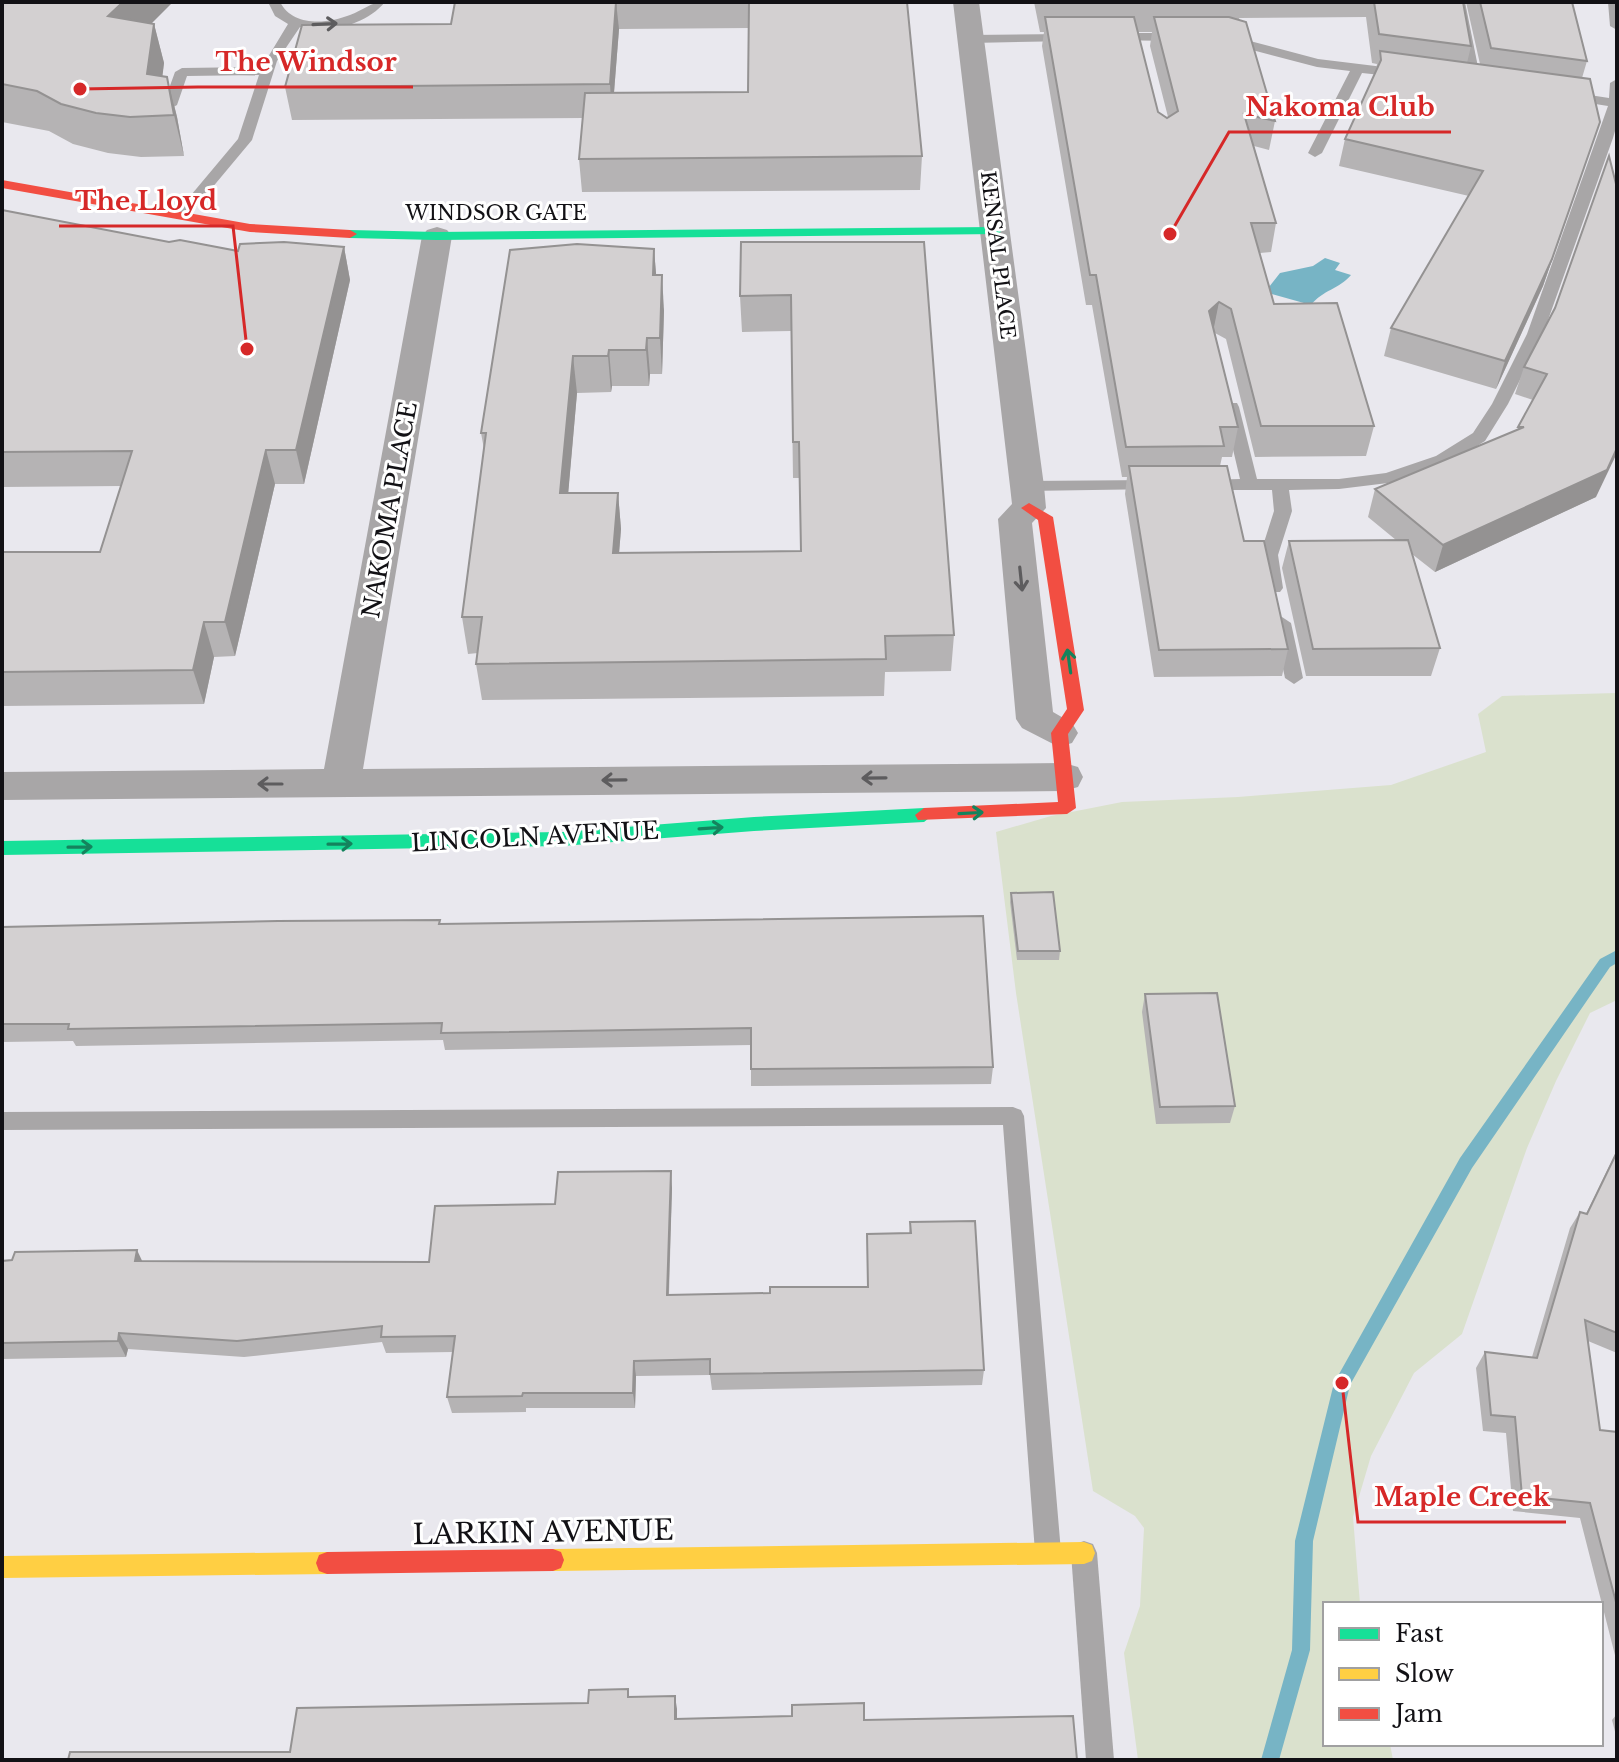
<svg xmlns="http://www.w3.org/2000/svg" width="1619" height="1762" viewBox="0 0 1619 1762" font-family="'Libre Baskerville',serif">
  <rect width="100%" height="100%" fill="#e9e8ee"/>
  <path fill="#dae1cd" d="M 1617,693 L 1617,1000 L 1590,1013 L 1556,1081 L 1527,1148 L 1462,1334 L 1414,1373 L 1371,1456 L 1353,1517 L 1360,1604 L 1325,1604 L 1325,1744 L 1390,1744 L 1393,1760 L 1138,1760 L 1124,1653 L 1140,1606 L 1144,1528 L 1135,1516 L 1093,1491 L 1016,993 L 996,832 L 1051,816 L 1122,802 L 1238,797 L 1391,785 L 1486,752 L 1478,714 L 1502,696 Z"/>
  <path fill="#77b4c5" d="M 1325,258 L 1340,263 L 1335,270 L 1351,275 C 1339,289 1323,290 1311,305 L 1265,292 L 1280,273 L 1313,266 Z"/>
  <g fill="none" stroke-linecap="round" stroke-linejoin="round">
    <path fill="#77b4c5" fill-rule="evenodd" d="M 1617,950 L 1617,963 L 1610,967 L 1472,1168 L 1350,1385 L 1313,1541 L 1310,1650 L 1279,1760 L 1261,1760 L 1292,1650 L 1295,1541 L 1334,1383 L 1460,1158 L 1600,959 Z"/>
    <g fill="#a8a6a7" fill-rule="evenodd">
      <path d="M 268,2 L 280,2 C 293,27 327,24 350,15 C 364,10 370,2 385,2 C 366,25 329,34 300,27 L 277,61 L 252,140 L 186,219 L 176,219 L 176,213 L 238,139 L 259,75 L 187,76 L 177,105 L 170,109 L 163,105 L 175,72 L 182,68 L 262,67 L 288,24 L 275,16 Z"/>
      <path d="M 1453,2 L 1465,2 L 1481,82 L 1479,85 L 1467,82 Z"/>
      <path d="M 1608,2 L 1617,2 L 1617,30 L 1610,26 Z"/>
      <path d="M 1111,33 L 1175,33 L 1182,37 L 1175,41 L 1106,40 L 1104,37 Z"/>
      <path d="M 1067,34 L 1072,35 L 1072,41 L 971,43 L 964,39 L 971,35 Z"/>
      <path d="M 1227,35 L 1318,59 L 1400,69 L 1407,73 L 1400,77 L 1362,73 L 1322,153 L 1315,157 L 1308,153 L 1350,71 L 1317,67 L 1222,42 L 1222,36 Z"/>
      <path d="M 1617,79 L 1617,124 L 1613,138 L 1543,334 L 1508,404 L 1485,441 L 1448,464 L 1388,483 L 1339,489 L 1289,490 L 1292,511 L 1278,555 L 1283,588 L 1280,592 L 1268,592 L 1260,555 L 1274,511 L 1272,490 L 1204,490 L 1196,485 L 1204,480 L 1240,479 L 1223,407 L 1225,403 L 1237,403 L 1239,407 L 1257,479 L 1339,479 L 1386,473 L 1436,456 L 1473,433 L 1492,404 L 1527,334 L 1608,106 L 1570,100 L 1563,96 L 1570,92 L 1609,98 L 1610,83 Z"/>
      <path d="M 1152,480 L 1158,481 L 1160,485 L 1158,489 L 1027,491 L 1019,486 L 1027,481 Z"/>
      <path d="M 1282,617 L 1291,623 L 1303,678 L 1294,684 L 1285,678 L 1273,623 Z"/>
      <path d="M 1013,1107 L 1021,1110 L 1024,1116 L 1061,1552 L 1057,1561 L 1048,1564 L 1039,1561 L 1035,1552 L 1003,1125 L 2,1130 L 2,1112 Z"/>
      <path d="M 1084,1541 L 1093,1544 L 1097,1553 L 1114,1760 L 1086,1760 L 1071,1553 L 1075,1544 Z"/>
    </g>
    <g fill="#a8a6a7" fill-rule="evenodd">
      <path d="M 953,2 L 979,2 L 1044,486 L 1046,508 L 1032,523 L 1053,712 L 1072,723 L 1078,733 L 1072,743 L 1059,747 L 1022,728 L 1016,719 L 998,519 L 1012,504 L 1010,486 Z"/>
      <path d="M 437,227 L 447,230 L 452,236 L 363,769 L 1064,763 L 1078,767 L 1083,777 L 1078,787 L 1064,791 L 2,800 L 2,772 L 324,769 L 422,236 L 427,230 Z"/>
    </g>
    <g fill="#16e098" fill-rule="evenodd">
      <path d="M 994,227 L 1001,231 L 999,234 L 437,240 L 350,238 L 343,234 L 350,230 L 437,232 Z"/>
      <path d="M 924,808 L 933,815 L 924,822 L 754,831 L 562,846 L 2,855 L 2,841 L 562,832 L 754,817 Z"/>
    </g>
    <g fill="#ffcf43" fill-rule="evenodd">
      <path d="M 1084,1542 L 1092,1545 L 1095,1553 L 1092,1561 L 1084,1564 L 553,1571 L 545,1568 L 542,1560 L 545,1552 L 553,1549 Z"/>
      <path d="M 327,1552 L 335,1555 L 338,1563 L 335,1571 L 327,1574 L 2,1578 L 2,1556 Z"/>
    </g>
    <g fill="#f24e42" fill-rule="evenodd">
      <path d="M 2,180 L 250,224 L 350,230 L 357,234 L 350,238 L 250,232 L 2,188 Z"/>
      <path d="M 1029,503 L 1053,517 L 1084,710 L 1068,734 L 1076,808 L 1067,814 L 918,820 L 915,815 L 924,808 L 1058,802 L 1051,733 L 1067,709 L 1038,520 L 1021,508 Z"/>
      <path d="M 553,1549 L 561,1552 L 564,1560 L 561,1568 L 553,1571 L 327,1574 L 319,1571 L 316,1563 L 319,1555 L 327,1552 Z"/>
    </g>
  </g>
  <g fill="#b5b3b4" fill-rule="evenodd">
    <path d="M 2,2 L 154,24 L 164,63 L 162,76 L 167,77 L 177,117 L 184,156 L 141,157 L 108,153 L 73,144 L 49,131 L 2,122 Z"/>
    <path d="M 455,2 L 907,2 L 922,156 L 920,190 L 582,192 L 579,159 L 583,118 L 292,120 L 285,87 L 451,24 ZM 749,28 L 748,92 L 614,93 L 619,29 Z"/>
    <path d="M 1034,2 L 1463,2 L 1471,46 L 1467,63 L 1480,64 L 1466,2 L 1572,2 L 1587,61 L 1582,78 L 1600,122 L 1543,286 L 1496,389 L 1384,356 L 1391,328 L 1469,196 L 1339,166 L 1345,139 L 1375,74 L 1377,64 L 1372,63 L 1366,17 L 1239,18 L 1275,121 L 1269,150 L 1254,146 L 1276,223 L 1271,252 L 1260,253 L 1274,304 L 1374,426 L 1366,456 L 1255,457 L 1226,339 L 1215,333 L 1238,427 L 1232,457 L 1222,457 L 1220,466 L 1244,541 L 1288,649 L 1282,676 L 1154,677 L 1125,494 L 1127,477 L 1122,477 L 1092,305 L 1086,305 L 1042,46 L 1044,32 L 1040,32 ZM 1138,32 L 1152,32 L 1150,46 L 1168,117 L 1167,118 L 1158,112 Z"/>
    <path d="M 2,210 L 169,242 L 238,251 L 344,247 L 350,280 L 304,484 L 275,484 L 235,656 L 214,657 L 204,704 L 2,706 L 2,552 L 100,552 L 121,486 L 2,487 Z"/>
    <path d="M 924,242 L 954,635 L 951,671 L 885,672 L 884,696 L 482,700 L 476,664 L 478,653 L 468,654 L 462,617 L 484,449 L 481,433 L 654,249 L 656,275 L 664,311 L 662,374 L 650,374 L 649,386 L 612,386 L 611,392 L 577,393 L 568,493 L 618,493 L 621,529 L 619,553 L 801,551 L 799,478 L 793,478 L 791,331 L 742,332 L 740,296 Z"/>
    <path d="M 1555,308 L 1596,497 L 1435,572 L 1412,554 L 1440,648 L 1431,676 L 1306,676 L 1282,568 L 1289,541 L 1396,540 L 1368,517 L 1375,489 L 1517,430 L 1533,400 L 1515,394 L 1524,367 Z"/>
    <path d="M 1011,893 L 1060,951 L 1059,960 L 1017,960 L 1010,902 Z"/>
    <path d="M 441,924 L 993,1067 L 991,1084 L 751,1086 L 751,1045 L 445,1050 L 443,1040 L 76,1046 L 73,1041 L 2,1042 L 2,927 Z"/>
    <path d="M 1145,994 L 1235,1106 L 1230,1123 L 1156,1124 L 1142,1012 Z"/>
    <path d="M 1617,1150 L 1617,1353 L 1588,1341 L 1600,1430 L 1617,1432 L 1617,1663 L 1580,1518 L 1513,1511 L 1506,1433 L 1483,1431 L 1476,1368 L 1485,1352 L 1532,1357 L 1570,1228 L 1580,1212 L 1586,1214 Z"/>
    <path d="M 672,1188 L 669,1295 L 770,1293 L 867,1287 L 867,1234 L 909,1233 L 910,1222 L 984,1370 L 982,1385 L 712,1390 L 710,1375 L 636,1376 L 635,1408 L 526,1408 L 526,1412 L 452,1413 L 447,1397 L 453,1352 L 386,1353 L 382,1342 L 244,1357 L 128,1349 L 126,1357 L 2,1359 L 2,1261 L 429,1262 L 555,1204 Z"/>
    <path d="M 1617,1714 L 1617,1739 L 1612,1720 Z"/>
  </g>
  <g fill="#949292">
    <path d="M 123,2 L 173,2 L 119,56 L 108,16 Z"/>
    <path d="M 616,2 L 619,29 L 612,117 L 610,84 Z"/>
    <path d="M 154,24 L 164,63 L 158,114 L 147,74 Z"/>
    <path d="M 167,77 L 177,117 L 184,156 L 174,115 Z"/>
    <path d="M 1600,122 L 1543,286 L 1496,389 L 1505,361 Z"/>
    <path d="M 344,247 L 350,280 L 304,484 L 296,450 Z"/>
    <path d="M 654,249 L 657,285 L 653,275 Z"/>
    <path d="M 662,275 L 664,311 L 662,374 L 660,338 Z"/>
    <path d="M 1219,302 L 1213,332 L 1209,311 Z"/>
    <path d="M 647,338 L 650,374 L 649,386 L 646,350 Z"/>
    <path d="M 609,350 L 612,386 L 611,392 L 608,356 Z"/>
    <path d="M 573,356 L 577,393 L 565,530 L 560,493 Z"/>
    <path d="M 1617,448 L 1617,453 L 1596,497 L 1435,572 L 1443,545 Z"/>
    <path d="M 266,450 L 275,484 L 235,656 L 225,622 Z"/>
    <path d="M 618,493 L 621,529 L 616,590 L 613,553 Z"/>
    <path d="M 204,622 L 214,657 L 204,704 L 193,670 Z"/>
    <path d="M 671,1171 L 672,1188 L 668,1311 L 667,1295 Z"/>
    <path d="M 137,1250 L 145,1267 L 135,1261 Z"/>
    <path d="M 119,1333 L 128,1349 L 126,1357 L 118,1341 Z"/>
    <path d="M 634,1361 L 636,1376 L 635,1408 L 633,1393 Z"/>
    <path d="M 675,1696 L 677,1709 L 677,1731 L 675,1719 Z"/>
  </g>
  <g fill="#d3d0d1" stroke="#949292" stroke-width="2">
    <path d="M 2,2 L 123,2 L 108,16 L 154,24 L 147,74 L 167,77 L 174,115 L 130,117 L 96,113 L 61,104 L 37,91 L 2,84 Z"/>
    <path d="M 455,2 L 616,2 L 610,84 L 285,87 L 302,25 L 451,24 Z"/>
    <path d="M 749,2 L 907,2 L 922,156 L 579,159 L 585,93 L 748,92 Z"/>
    <path d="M 1374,2 L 1463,2 L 1471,46 L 1379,34 Z"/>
    <path d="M 1480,2 L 1572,2 L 1587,61 L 1491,48 Z"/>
    <path d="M 1045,17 L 1134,17 L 1158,112 L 1167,118 L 1178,111 L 1154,17 L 1229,17 L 1246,22 L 1275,121 L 1244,114 L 1276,223 L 1251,223 L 1274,304 L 1337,303 L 1374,426 L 1261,426 L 1231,309 L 1219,302 L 1209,311 L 1238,427 L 1220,427 L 1224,446 L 1126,447 L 1096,275 L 1090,275 Z"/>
    <path d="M 1380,51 L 1590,79 L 1600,122 L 1552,259 L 1505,361 L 1391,328 L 1483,171 L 1345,139 L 1381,60 Z"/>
    <path d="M 1609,156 L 1617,188 L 1617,448 L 1607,470 L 1443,545 L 1375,489 L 1524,427 L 1518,427 L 1547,374 L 1524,367 L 1555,308 Z"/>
    <path d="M 2,210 L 169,242 L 180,240 L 238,251 L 240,244 L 284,242 L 344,247 L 296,450 L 266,450 L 225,622 L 204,622 L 193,670 L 2,672 L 2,552 L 100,552 L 132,451 L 2,452 Z"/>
    <path d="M 741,242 L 924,242 L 954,635 L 885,636 L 886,659 L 476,664 L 482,617 L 462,617 L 486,433 L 481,433 L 510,250 L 577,244 L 654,249 L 653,275 L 662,275 L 660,338 L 647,338 L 646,350 L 609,350 L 608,356 L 573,356 L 560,493 L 618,493 L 613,553 L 801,551 L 799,442 L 793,442 L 791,295 L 740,296 Z"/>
    <path d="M 1129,466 L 1227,466 L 1244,541 L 1264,541 L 1288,649 L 1159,650 Z"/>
    <path d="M 1408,540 L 1440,648 L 1313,649 L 1289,541 Z"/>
    <path d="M 1053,892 L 1060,951 L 1018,951 L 1011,893 Z"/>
    <path d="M 983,916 L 993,1067 L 751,1069 L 751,1028 L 441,1033 L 442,1023 L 68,1029 L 69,1024 L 2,1024 L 2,927 L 278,921 L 440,920 L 439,924 Z"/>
    <path d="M 1217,993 L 1235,1106 L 1160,1107 L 1145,994 Z"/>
    <path d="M 1617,1152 L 1617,1333 L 1585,1320 L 1600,1430 L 1617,1432 L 1617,1606 L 1590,1503 L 1522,1496 L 1515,1417 L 1491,1415 L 1485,1352 L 1537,1358 L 1580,1212 L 1587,1214 Z"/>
    <path d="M 671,1171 L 667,1295 L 770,1293 L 770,1287 L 868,1287 L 867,1234 L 911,1233 L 910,1222 L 975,1221 L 984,1370 L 710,1374 L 710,1359 L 634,1361 L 633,1393 L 523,1393 L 522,1396 L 447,1397 L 455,1336 L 381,1337 L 382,1326 L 237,1341 L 119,1333 L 118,1341 L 2,1343 L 2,1261 L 12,1260 L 15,1252 L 137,1250 L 135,1261 L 429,1262 L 435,1206 L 555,1204 L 558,1172 Z"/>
    <path d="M 628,1689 L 628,1697 L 675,1696 L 675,1719 L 792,1716 L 792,1705 L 864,1703 L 864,1720 L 1073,1716 L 1077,1760 L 68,1760 L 70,1752 L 290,1752 L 297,1708 L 588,1703 L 589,1690 Z"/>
  </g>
  <defs><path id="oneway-shaft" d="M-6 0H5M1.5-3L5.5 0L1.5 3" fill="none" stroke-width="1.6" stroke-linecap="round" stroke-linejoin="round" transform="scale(2)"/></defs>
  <g stroke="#5d5c5e">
    <use href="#oneway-shaft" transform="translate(325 24) rotate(-3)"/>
    <use href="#oneway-shaft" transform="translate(1021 579) rotate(84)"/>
    <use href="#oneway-shaft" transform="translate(874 778) rotate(179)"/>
    <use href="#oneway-shaft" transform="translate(614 780) rotate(179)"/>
    <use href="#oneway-shaft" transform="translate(270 784) rotate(180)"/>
  </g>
  <g stroke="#14835d">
    <use href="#oneway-shaft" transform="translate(1069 661) rotate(-98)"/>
    <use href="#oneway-shaft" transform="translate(971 813) rotate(-3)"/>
    <use href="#oneway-shaft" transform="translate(711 828) rotate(-4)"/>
    <use href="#oneway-shaft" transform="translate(340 844) rotate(-1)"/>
    <use href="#oneway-shaft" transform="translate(80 847) rotate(-1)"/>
  </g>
  <g text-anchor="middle" stroke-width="6" stroke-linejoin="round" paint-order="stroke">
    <g font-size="20" fill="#121115" stroke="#fff">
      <text x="496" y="220">WINDSOR GATE</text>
      <text transform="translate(998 255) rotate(83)" y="7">KENSAL PLACE</text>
    </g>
    <g font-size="24" fill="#121115" stroke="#fff">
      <text transform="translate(390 510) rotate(-80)" y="8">NAKOMA PLACE</text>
      <text transform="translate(535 837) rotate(-3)" y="8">LINCOLN AVENUE</text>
    </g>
    <g font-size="28" fill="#121115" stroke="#fff">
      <text transform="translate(543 1532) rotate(-1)" y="10">LARKIN AVENUE</text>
    </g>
  </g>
  <path fill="none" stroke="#d62828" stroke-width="3" d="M80 89L198 87H413M1170 234L1229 132H1451M247 349L233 226H59M1342 1383L1358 1522H1566"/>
  <g fill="#d62828" stroke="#fff" stroke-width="3">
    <circle cx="80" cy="89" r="8"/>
    <circle cx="1170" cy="234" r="8"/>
    <circle cx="247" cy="349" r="8"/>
    <circle cx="1342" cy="1383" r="8"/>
  </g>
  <g font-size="26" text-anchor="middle" font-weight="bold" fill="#d62828" stroke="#fff" stroke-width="6" stroke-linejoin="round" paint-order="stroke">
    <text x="306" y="71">The Windsor</text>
    <text x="1340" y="116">Nakoma Club</text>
    <text x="146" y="210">The Lloyd</text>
    <text x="1462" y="1506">Maple Creek</text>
  </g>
  <rect width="1619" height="1762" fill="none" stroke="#121115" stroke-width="8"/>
  <rect x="1323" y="1602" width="280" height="144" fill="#ffffff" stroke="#a0a0a1" stroke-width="2"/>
  <rect x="1339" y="1628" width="40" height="12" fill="#16e098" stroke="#a0a0a1" stroke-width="2"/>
  <text x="1395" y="1642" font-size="24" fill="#121115">Fast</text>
  <rect x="1339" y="1668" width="40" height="12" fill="#ffcf43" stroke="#a0a0a1" stroke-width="2"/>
  <text x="1395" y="1682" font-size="24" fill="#121115">Slow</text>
  <rect x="1339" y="1708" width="40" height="12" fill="#f24e42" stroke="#a0a0a1" stroke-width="2"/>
  <text x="1395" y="1722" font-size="24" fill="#121115">Jam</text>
</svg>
